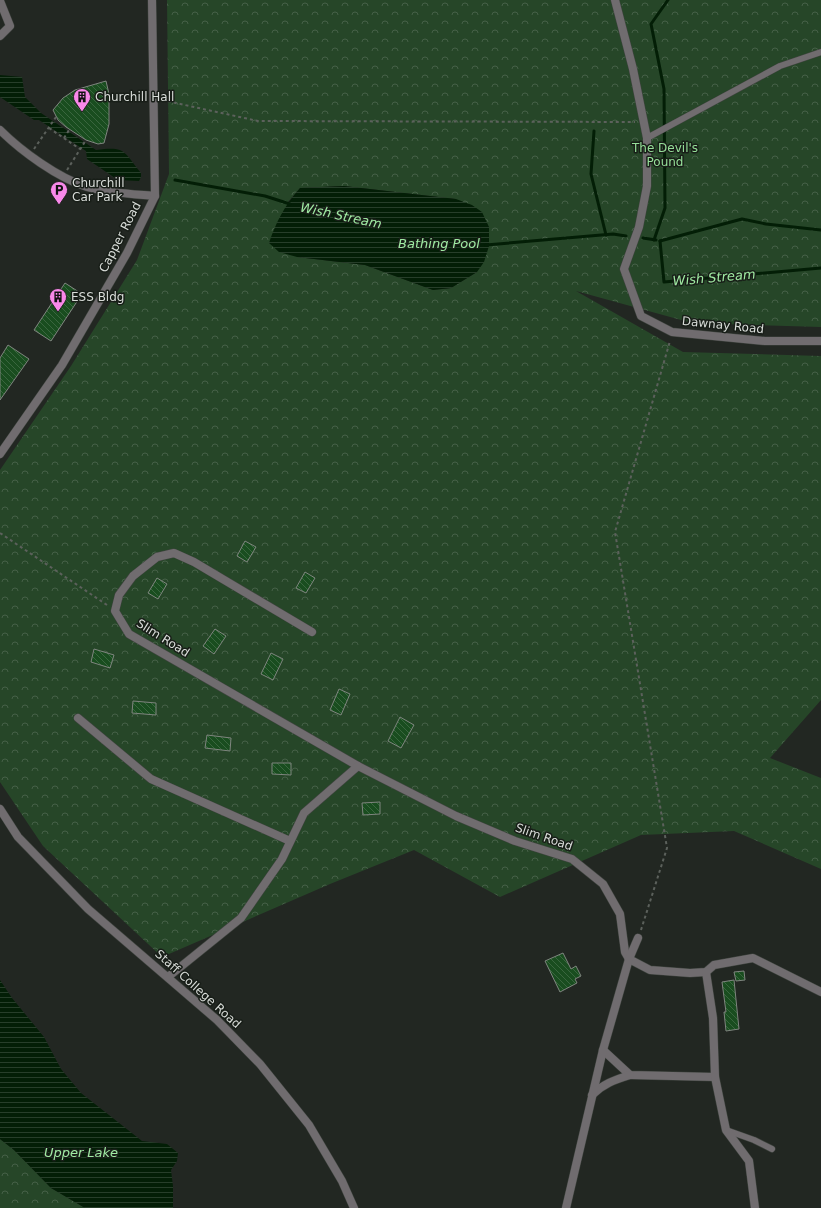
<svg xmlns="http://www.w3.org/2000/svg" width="821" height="1208" viewBox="0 0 821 1208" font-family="'DejaVu Sans',sans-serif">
  <defs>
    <pattern id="forest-crowns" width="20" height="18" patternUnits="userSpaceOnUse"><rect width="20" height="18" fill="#264628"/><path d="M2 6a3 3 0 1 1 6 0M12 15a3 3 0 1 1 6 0" fill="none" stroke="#456047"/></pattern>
    <pattern id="water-rules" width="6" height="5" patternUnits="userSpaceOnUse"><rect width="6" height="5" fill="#031e06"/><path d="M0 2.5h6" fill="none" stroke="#273e2a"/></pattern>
    <pattern id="building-back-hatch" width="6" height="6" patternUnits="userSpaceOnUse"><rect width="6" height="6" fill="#194d1f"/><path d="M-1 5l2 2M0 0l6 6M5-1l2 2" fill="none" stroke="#3a663f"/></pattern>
  </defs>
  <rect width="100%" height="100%" fill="#222722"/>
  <g fill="url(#forest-crowns)" fill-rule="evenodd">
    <path d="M 167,0 L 821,0 L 821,327 L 692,323 L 576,291 L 683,352 L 821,356 L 821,700 L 770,758 L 821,778 L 821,869 L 734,831 L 641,835 L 500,897 L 414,850 L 330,884 L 162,957 L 43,846 L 0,782 L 0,470 L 71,366 L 137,260 L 169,174 ZM 344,186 L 456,199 L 477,272 L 451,288 L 433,290 L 365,265 L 297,257 L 287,203 L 300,188 Z"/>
    <path d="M 0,1139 L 14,1150 L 51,1188 L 85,1208 L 0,1208 Z"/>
  </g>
  <g fill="url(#water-rules)">
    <path d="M 0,75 L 22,77 L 25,97 L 41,113 L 96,150 C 126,146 123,151 141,173 L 141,177 L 139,181 L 118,180 L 87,159 L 86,151 L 39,120 L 34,120 L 0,97 Z"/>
    <path d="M 344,186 L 456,199 L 472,205 L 482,212 L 489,227 L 489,246 L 484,262 L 477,272 L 451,288 L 433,290 L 365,265 L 297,257 L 279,252 L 269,243 C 276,222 285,205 300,188 Z"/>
    <path d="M 0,980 L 12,998 L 44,1037 L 61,1069 L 81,1093 L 142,1141 L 167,1144 L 178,1153 L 177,1161 L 171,1170 L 173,1186 L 173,1208 L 85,1208 L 51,1188 L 14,1150 L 0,1139 Z"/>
  </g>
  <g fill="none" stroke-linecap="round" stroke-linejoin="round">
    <g stroke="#031e06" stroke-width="3">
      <path d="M 594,131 L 591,174 L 606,235"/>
      <path d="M 175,180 L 265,196 L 290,204"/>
      <path d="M 643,238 L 656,240"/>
      <path d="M 654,240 L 665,208 L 664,89 L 651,24 L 668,0"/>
      <path d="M 660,241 L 664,282 L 821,268"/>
      <path d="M 660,241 L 742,219 L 766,224 L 821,230"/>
      <path d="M 486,245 L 613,234 L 626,236"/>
    </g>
  </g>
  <g fill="url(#building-back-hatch)" stroke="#7f857f">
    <path d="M 106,81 L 109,94 L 109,124 L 104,143 L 98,144 L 86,140 L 66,127 L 58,120 L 53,110 L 63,98 L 75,90 Z"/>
    <path d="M 65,283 L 82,294 L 51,341 L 34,330 Z"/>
    <path d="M 8,345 L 29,359 L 0,400 L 0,358 Z"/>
    <path d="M 245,541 L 256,547 L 247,562 L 237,556 Z"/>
    <path d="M 305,572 L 315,578 L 306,593 L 296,588 Z"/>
    <path d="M 157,578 L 167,584 L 158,599 L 148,593 Z"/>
    <path d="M 215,629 L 226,636 L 214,654 L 203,646 Z"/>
    <path d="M 94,649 L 114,655 L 110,668 L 91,662 Z"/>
    <path d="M 271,653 L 283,659 L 273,680 L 261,674 Z"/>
    <path d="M 339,689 L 350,694 L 341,715 L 330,710 Z"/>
    <path d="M 133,701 L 156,703 L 156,715 L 132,713 Z"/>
    <path d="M 400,717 L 414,725 L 401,748 L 388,741 Z"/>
    <path d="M 207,735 L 231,738 L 230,751 L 205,748 Z"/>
    <path d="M 272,763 L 291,763 L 291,775 L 272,774 Z"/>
    <path d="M 380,802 L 380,814 L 363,815 L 362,803 Z"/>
    <path d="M 563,953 L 571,969 L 576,966 L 581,976 L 575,979 L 577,983 L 560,992 L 545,961 Z"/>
    <path d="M 744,971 L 745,980 L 736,981 L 734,972 Z"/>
    <path d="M 734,980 L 739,1029 L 726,1031 L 724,1012 L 726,1012 L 722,982 Z"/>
  </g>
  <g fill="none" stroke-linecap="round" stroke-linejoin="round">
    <defs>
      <g id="service">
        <path d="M 647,138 L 780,66 L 821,52"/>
        <path d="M 726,1130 L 754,1140 L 772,1149"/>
      </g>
      <g id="minor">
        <path d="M 615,0 L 633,69 L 647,138 L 647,186 L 639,227 L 624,269 L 641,316 L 672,332 L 765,341 L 821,341"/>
        <path d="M 0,1 L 10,26 L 0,36"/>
        <path d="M 0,130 C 21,151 58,178 87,187 C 109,193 132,194 155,196"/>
        <path d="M 0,454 L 62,365 L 127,253 L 155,196 L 152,0"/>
        <path d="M 312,632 L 194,562 L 174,553 L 157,557 L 133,576 L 119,595 L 115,611 L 129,634 L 358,766 L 456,816 L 515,841 L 572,859 L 603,884 L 620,914 L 625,952 L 629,959"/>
        <path d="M 78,718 L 151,779 L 290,841"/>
        <path d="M 0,809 L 18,837 L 88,909 L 217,1020 L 260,1064 L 309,1125 L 342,1181 L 354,1208"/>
        <path d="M 629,959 L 650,970 L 690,973 L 706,972 L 714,965 L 753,958 L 821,992"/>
        <path d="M 168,977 L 241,918 L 282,859 L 304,813 L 358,766"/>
        <path d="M 603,1050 L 630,1075 L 715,1077 L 713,1018 L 706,972"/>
        <path d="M 715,1077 L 726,1130 L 749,1161 L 755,1208"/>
        <path d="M 592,1095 C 603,1084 614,1080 630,1075"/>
        <path d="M 566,1208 L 603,1050 L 629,959 L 638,938"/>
      </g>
    </defs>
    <use href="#service" stroke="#3f443f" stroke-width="7"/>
    <use href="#minor" stroke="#3f443f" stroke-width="9"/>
    <g stroke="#5c615c" stroke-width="2" stroke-dasharray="3 3" stroke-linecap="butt">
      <path d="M 162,100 L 258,121 L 635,122"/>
      <path d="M 49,128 L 80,149"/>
      <path d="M 64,138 L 69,130"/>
      <path d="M 34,149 L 56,117"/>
      <path d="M 67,170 L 86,140"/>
      <path d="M 0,533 L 107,605"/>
      <path d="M 641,930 L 667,848 L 615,532 L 670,341"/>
    </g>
    <use href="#service" stroke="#706c6f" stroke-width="6"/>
    <use href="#minor" stroke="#706c6f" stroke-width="8"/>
  </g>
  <defs>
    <symbol id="building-pin" viewBox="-11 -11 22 30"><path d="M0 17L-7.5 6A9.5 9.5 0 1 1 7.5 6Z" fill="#f888e9" stroke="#181e18"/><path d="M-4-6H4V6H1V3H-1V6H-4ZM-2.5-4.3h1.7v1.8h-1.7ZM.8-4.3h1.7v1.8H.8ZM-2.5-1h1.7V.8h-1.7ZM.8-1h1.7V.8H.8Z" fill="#111"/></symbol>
    <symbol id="parking-pin" viewBox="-11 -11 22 30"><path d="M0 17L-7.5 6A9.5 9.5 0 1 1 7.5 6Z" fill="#f888e9" stroke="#181e18"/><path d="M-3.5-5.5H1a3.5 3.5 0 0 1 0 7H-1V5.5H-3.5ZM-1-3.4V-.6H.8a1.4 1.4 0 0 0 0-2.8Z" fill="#111"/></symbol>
  </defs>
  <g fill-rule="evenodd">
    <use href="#building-pin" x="72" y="87" width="20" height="27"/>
    <use href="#parking-pin" x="49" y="180" width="20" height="27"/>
    <use href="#building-pin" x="48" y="287" width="20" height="27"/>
  </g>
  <g text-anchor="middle" stroke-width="3" stroke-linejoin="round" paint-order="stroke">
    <g font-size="12" fill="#d9ddd9" stroke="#181e18" text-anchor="start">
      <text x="95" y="101">Churchill Hall</text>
      <text x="72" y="187">Churchill<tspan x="72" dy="14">Car Park</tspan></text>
      <text x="71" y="301">ESS Bldg</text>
    </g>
    <g font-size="12" fill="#96e099" stroke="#181e18">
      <text x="665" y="152">The Devil's<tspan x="665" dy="14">Pound</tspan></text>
    </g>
    <g font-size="12" fill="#d9ddd9" stroke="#181e18">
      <text transform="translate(120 237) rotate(-63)" y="4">Capper Road</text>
      <text transform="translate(723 325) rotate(6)" y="4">Dawnay Road</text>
      <text transform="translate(163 638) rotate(32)" y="4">Slim Road</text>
      <text transform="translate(544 837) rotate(19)" y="4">Slim Road</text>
      <text transform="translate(198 989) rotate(42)" y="4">Staff College Road</text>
    </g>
    <g font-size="13" font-style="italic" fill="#a0eba3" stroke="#181e18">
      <text transform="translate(341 215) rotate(12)" y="5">Wish Stream</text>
      <text x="439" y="248">Bathing Pool</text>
      <text transform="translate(714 277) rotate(-5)" y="5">Wish Stream</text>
      <text x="81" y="1157">Upper Lake</text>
    </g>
  </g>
</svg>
